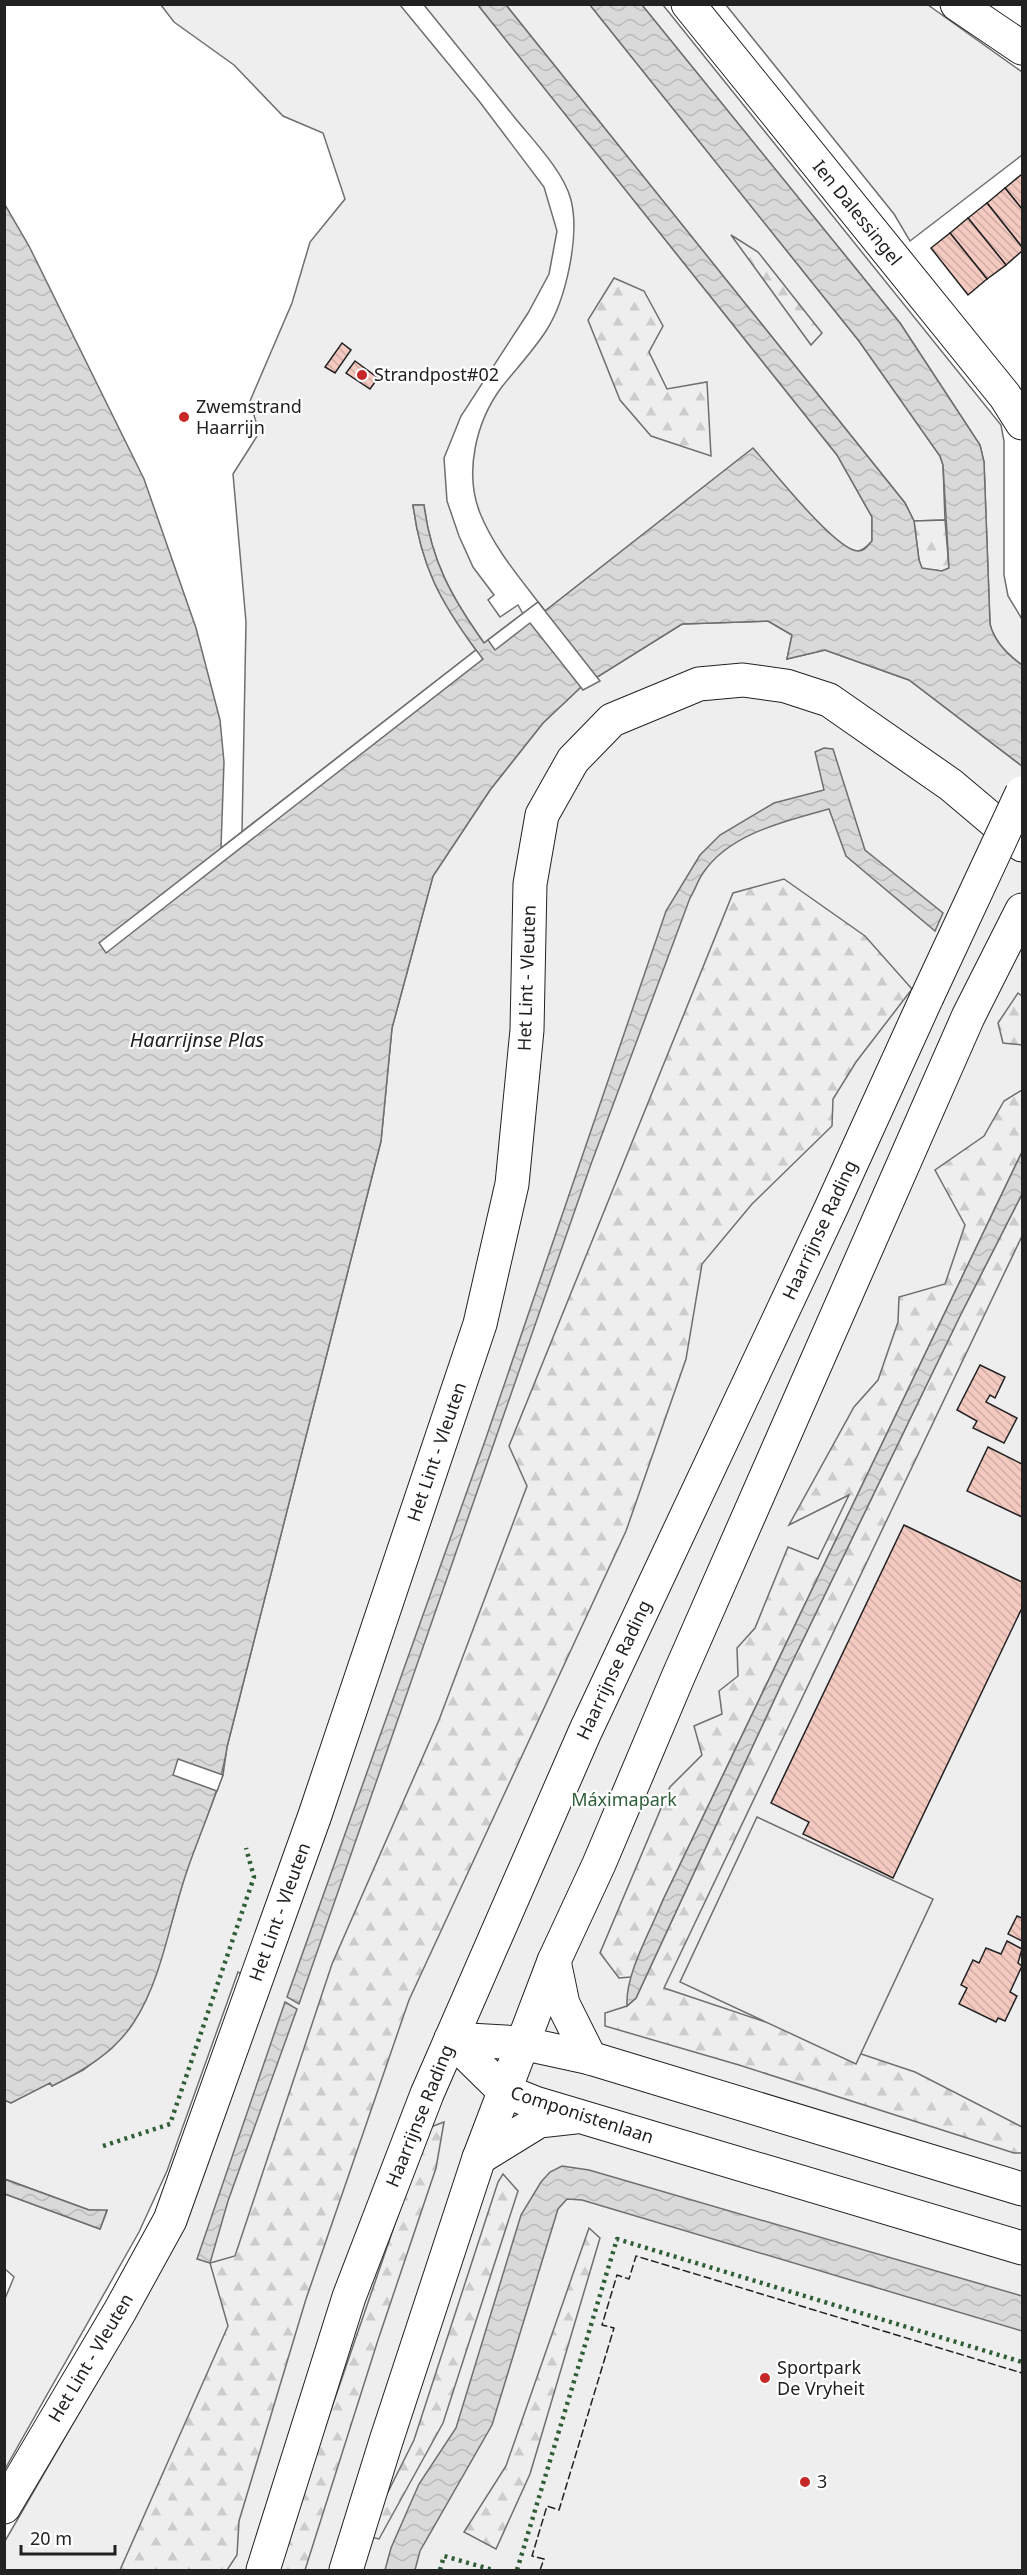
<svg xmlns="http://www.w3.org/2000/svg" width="1027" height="2575" viewBox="0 0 1027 2575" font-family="'Noto Sans',sans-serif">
  <defs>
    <pattern id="forest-firs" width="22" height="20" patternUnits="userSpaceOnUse" patternTransform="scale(1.5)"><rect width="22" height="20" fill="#eee"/><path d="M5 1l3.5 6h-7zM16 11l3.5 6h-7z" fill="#ccc"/></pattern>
    <pattern id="water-waves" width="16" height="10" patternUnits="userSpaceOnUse" patternTransform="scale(1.5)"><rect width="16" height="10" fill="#d9d9d9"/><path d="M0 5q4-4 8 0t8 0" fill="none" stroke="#bababa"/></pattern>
    <pattern id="building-back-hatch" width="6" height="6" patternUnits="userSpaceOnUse" patternTransform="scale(1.5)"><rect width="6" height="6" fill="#f3c9c0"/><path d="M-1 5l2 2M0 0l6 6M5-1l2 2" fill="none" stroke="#d0aca5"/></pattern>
  </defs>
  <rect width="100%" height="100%" fill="#fff"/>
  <g fill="#eee" stroke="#6f6f6f" stroke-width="1.5">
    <path d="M 161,5 L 400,5 L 479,101 L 544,187 L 557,231 L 549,274 L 528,313 L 461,416 L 444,458 L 447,501 L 459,536 L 473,567 L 494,595 L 488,600 L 500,617 L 518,605 L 523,614 L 484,643 C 452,598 431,561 424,505 L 413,505 C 421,566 440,601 476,650 L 242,832 L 246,622 L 233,474 L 259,433 L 250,401 L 292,303 L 310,242 L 345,199 L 323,133 L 283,116 L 234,65 L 174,22 Z"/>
    <path d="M 424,5 L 478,5 L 837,455 L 872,517 L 872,541 C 868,545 864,551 857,551 C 835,550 770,468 753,449 L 545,611 C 521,579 495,550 480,513 C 464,473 476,422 501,388 C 516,369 533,351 546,331 C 566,300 580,236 571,200 C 564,172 533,140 515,118 C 485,80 454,42 424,5 Z"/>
    <path d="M 506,5 L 590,5 L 859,341 L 940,456 L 943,465 L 945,520 L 914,521 L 905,503 Z"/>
    <path d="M 642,5 L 663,5 L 1001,425 L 1004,441 L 1004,575 L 1008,596 L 1022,619 L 1022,665 C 1008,655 994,641 990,624 L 984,462 L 980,445 L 900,323 Z"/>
    <path d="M 726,5 L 928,5 L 1022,72 L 1022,155 L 910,241 L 894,214 Z"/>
    <path d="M 768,621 L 792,635 L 787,659 L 825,650 L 909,680 L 1022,766 L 1022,2570 L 5,2570 L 5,2541 L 134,2318 L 265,1991 L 238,1972 L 167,2171 L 139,2232 L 5,2469 L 4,2301 L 14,2277 L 5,2269 L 5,2194 L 100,2229 L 107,2211 L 89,2210 L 5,2179 L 5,2100 L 11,2103 L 50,2082 L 52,2086 L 83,2070 L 112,2048 L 171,1924 L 187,1868 L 223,1775 L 227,1747 L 381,1141 L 392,1028 L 433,876 L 490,790 L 543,723 L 581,687 L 682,624 Z"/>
  </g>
  <g fill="url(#forest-firs)" stroke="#6f6f6f" stroke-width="1.5">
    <path d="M 731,235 L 758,252 L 822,333 L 811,345 Z"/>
    <path d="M 614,278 L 644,291 L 663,326 L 649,352 L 667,389 L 707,382 L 711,456 L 651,436 L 620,400 L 588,320 Z"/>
    <path d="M 945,520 L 949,568 L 942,571 L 922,569 L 919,560 L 914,521 Z"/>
    <path d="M 784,879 L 865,936 L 912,989 L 856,1062 L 833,1099 L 832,1126 L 752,1204 L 702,1264 L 686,1359 L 626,1531 L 409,2000 L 306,2299 L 239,2521 L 237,2555 L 227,2570 L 120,2570 L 228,2326 L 210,2263 L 235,2256 L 332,1964 L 439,1720 L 527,1486 L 509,1446 L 733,893 Z"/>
    <path d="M 1018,993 L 1022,996 L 1022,1045 L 1003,1043 L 998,1023 Z"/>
    <path d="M 1022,1090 L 1022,1152 L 663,1900 L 631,1977 L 619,1978 L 600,1953 L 670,1787 L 702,1755 L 694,1726 L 722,1714 L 719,1691 L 738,1676 L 737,1648 L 755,1628 L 788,1547 L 818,1559 L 849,1495 L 789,1525 L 854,1407 L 878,1380 L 898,1322 L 899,1297 L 945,1284 L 965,1225 L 935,1170 L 984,1136 L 1004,1101 Z"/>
    <path d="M 1022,1194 L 1022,1236 L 664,1988 L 915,2072 L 1022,2127 L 1022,2153 L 1014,2153 L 739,2065 L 605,2026 L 605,2013 L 627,2006 L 636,1998 L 782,1683 L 960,1316 Z"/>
    <path d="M 444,2122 L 436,2168 L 378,2340 L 305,2570 L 276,2570 L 428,2128 Z"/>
    <path d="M 503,2174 L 518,2191 L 443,2423 L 379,2539 L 366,2536 L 414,2440 L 498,2182 Z"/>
    <path d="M 589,2228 L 600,2238 L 530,2474 L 496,2549 L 464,2532 L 506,2466 Z"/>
  </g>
  <path fill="#ededed" stroke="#6f6f6f" stroke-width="1.5" d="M 757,1817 L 933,1899 L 856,2064 L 680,1982 Z"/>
  <g fill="url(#water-waves)" stroke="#6f6f6f" stroke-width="1.5">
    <path d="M 478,5 L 506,5 L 905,503 L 914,521 L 919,560 L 922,568 L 942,571 L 949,568 L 943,465 L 940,456 L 859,341 L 590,5 L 642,5 L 900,323 L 980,445 L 984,462 L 990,624 C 994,641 1008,655 1022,665 L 1022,766 L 909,680 L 825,650 L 787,659 L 792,635 L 768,621 L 682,624 L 581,687 L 543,723 L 490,790 L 433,876 L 392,1028 L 381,1141 L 227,1747 C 221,1789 202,1827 188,1868 C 170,1918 163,1977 134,2022 C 115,2052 83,2071 52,2086 L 50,2083 L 11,2103 L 4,2100 L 4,203 L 29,246 L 144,479 L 196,628 L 220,720 L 224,762 L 221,848 L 476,650 C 440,601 421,566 413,505 L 424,505 C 431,561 452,598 484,643 L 538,602 L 545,611 L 753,448 C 770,467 836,551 858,551 C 865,551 868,545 872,541 L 872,517 L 837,455 Z"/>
    <path d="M 824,748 L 833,749 L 865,850 L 943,913 L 935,931 L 846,856 L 829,809 C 786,821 730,833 703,873 C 698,880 695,890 690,898 L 591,1164 L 299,2004 L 287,1997 L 486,1438 L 666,911 L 700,855 L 720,835 L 774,803 L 824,790 L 815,752 Z"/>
    <path d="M 1022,1152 L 1022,1194 L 960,1316 L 782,1683 L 636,1998 L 627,2006 C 625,1974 651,1930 663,1900 Z"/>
    <path d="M 285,2002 L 297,2009 L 228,2201 L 210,2263 L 197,2259 Z"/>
    <path d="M 562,2166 L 589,2170 L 1022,2296 L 1022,2331 L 582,2200 L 567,2199 L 558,2209 L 492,2425 L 420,2551 L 415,2570 L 385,2570 L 391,2548 L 419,2484 L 456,2428 L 521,2215 L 541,2182 L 550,2172 Z"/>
    <path d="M 4,2179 L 89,2210 L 107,2210 L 100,2229 L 5,2194 Z"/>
  </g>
  <g fill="#fff" stroke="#6f6f6f" stroke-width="1.5">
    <path d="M 538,602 L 545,611 L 600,681 L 583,690 L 530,623 L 495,650 L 488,640 Z"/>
    <path d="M 476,650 L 483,659 L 106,953 L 99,943 Z"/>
    <path d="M 178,1759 L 223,1775 L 217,1791 L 173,1775 Z"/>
  </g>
  <g fill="url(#building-back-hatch)" stroke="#222" stroke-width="1.5">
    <path d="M 1022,174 L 1022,209 L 1005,188 Z"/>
    <path d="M 1005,188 L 1022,209 L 1022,247 L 987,203 Z"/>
    <path d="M 987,203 L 1022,247 L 1022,251 L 1006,265 L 968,218 Z"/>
    <path d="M 968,218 L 1006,265 L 987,279 L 950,233 Z"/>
    <path d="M 950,233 L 987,279 L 968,295 L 931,248 Z"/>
    <path d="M 342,343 L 351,350 L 335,373 L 325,367 Z"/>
    <path d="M 355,361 L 378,378 L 370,389 L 346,373 Z"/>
    <path d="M 980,1365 L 1005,1377 L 995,1398 L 990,1395 L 986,1402 L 1017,1418 L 1004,1443 L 973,1428 L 977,1421 L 957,1410 Z"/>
    <path d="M 988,1447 L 1022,1464 L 1022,1517 L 967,1491 Z"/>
    <path d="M 904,1525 L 1022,1582 L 1022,1608 L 893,1878 L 803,1834 L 809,1822 L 771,1803 Z"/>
    <path d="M 1017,1916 L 1022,1918 L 1022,1941 L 1008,1934 Z"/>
    <path d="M 1007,1941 L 1022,1949 L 1018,1963 L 1022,1966 L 1010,1992 L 1017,1996 L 1005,2021 L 998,2018 L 996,2022 L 959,2004 L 967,1988 L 961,1985 L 973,1960 L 979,1963 L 986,1948 L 1001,1954 Z"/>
  </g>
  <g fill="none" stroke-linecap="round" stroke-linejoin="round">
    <defs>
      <g id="minor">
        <path d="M 688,4 L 1005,396 L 1022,423"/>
        <path d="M 451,2039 L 503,2090 L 535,2103 L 1022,2248"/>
        <path d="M 451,2039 L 521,2043 L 590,2058 L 1022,2189"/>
        <path d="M 4,2507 L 120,2311 L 170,2220 L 315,1815 L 480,1324 L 512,1184 L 527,1030 L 530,884 L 542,815 L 573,760 L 612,720 L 699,684 L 743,680 L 786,686 L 829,700 L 951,785 L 1022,845"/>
      </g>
      <g id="major">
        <path d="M 957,4 L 1022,48"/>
        <path d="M 554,1961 L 563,2004 L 590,2058"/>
        <path d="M 479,2158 L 539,2121 L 575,2117"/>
        <path d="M 263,2570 L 349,2297 L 427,2094 L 585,1732 L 832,1206 L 927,997"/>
        <path d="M 346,2570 L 386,2441 L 479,2158 L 554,1961 L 599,1864 L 678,1677 L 968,1017 L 1022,910"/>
      </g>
    </defs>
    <use href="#minor" stroke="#222" stroke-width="35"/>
    <use href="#major" stroke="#222" stroke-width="35"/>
    <use href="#minor" stroke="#fff" stroke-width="33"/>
    <use href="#major" stroke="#fff" stroke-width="33"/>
    <defs>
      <path id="major-bridge" d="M 927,997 L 1022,793"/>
    </defs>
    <use href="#major-bridge" stroke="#222" stroke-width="35" stroke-linecap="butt"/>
    <use href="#major-bridge" stroke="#fff" stroke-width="33"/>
    <g stroke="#2f5e38" stroke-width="4.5" stroke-dasharray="3 4.5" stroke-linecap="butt">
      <path d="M 103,2146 L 170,2124 L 254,1877 L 246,1848"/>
      <path d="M 440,2570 L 444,2556 L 493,2570"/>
      <path d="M 517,2570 L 617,2239 L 1022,2362"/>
    </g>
    <path stroke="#222" stroke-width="1.5" stroke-dasharray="8 3" stroke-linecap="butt" d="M 540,2570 L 544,2559 L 532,2556 L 547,2506 L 559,2510 L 614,2328 L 602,2325 L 617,2275 L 629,2279 L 636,2256 L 1022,2373"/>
  </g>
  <g fill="#c62828" stroke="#fff" stroke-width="2">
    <circle cx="362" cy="375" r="6"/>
    <circle cx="184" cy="417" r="6"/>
    <circle cx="765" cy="2378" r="6"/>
    <circle cx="805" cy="2482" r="6"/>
  </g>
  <g text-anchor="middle" stroke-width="4.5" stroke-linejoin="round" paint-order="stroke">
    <g font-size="18" fill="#222" stroke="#fff">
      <text transform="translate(857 213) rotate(51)" y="6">Ien Dalessingel</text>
      <text transform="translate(527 978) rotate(-88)" y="6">Het Lint - Vleuten</text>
      <text transform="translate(820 1230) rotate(-65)" y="6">Haarrijnse Rading</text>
      <text transform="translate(437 1452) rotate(-71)" y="6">Het Lint - Vleuten</text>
      <text transform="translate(614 1670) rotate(-65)" y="6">Haarrijnse Rading</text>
      <text transform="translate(280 1912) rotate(-70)" y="6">Het Lint - Vleuten</text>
      <text transform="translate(582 2115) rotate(18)" y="6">Componistenlaan</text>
      <text transform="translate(420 2116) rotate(-68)" y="6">Haarrijnse Rading</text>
      <text transform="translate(91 2358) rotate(-59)" y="6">Het Lint - Vleuten</text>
    </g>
    <g font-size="18" fill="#222" stroke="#fff" text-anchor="start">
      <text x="374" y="381">Strandpost#02</text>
      <text x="196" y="413">Zwemstrand<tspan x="196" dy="21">Haarrijn</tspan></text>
      <text x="777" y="2374">Sportpark<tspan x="777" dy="21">De Vryheit</tspan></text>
      <text x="817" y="2488">3</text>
    </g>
    <g font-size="18" fill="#2f5e38" stroke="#fff">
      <text x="624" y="1806">Máximapark</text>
    </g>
    <g font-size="20" font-style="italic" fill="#222" stroke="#fff">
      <text x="197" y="1047">Haarrijnse Plas</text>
    </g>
  </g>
  <rect width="1027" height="2575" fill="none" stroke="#222222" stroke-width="12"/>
  <path d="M21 2545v9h94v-9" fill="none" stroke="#222222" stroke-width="3"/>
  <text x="30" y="2545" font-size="18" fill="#222222" stroke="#ffffff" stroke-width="4.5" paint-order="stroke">20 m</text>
</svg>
